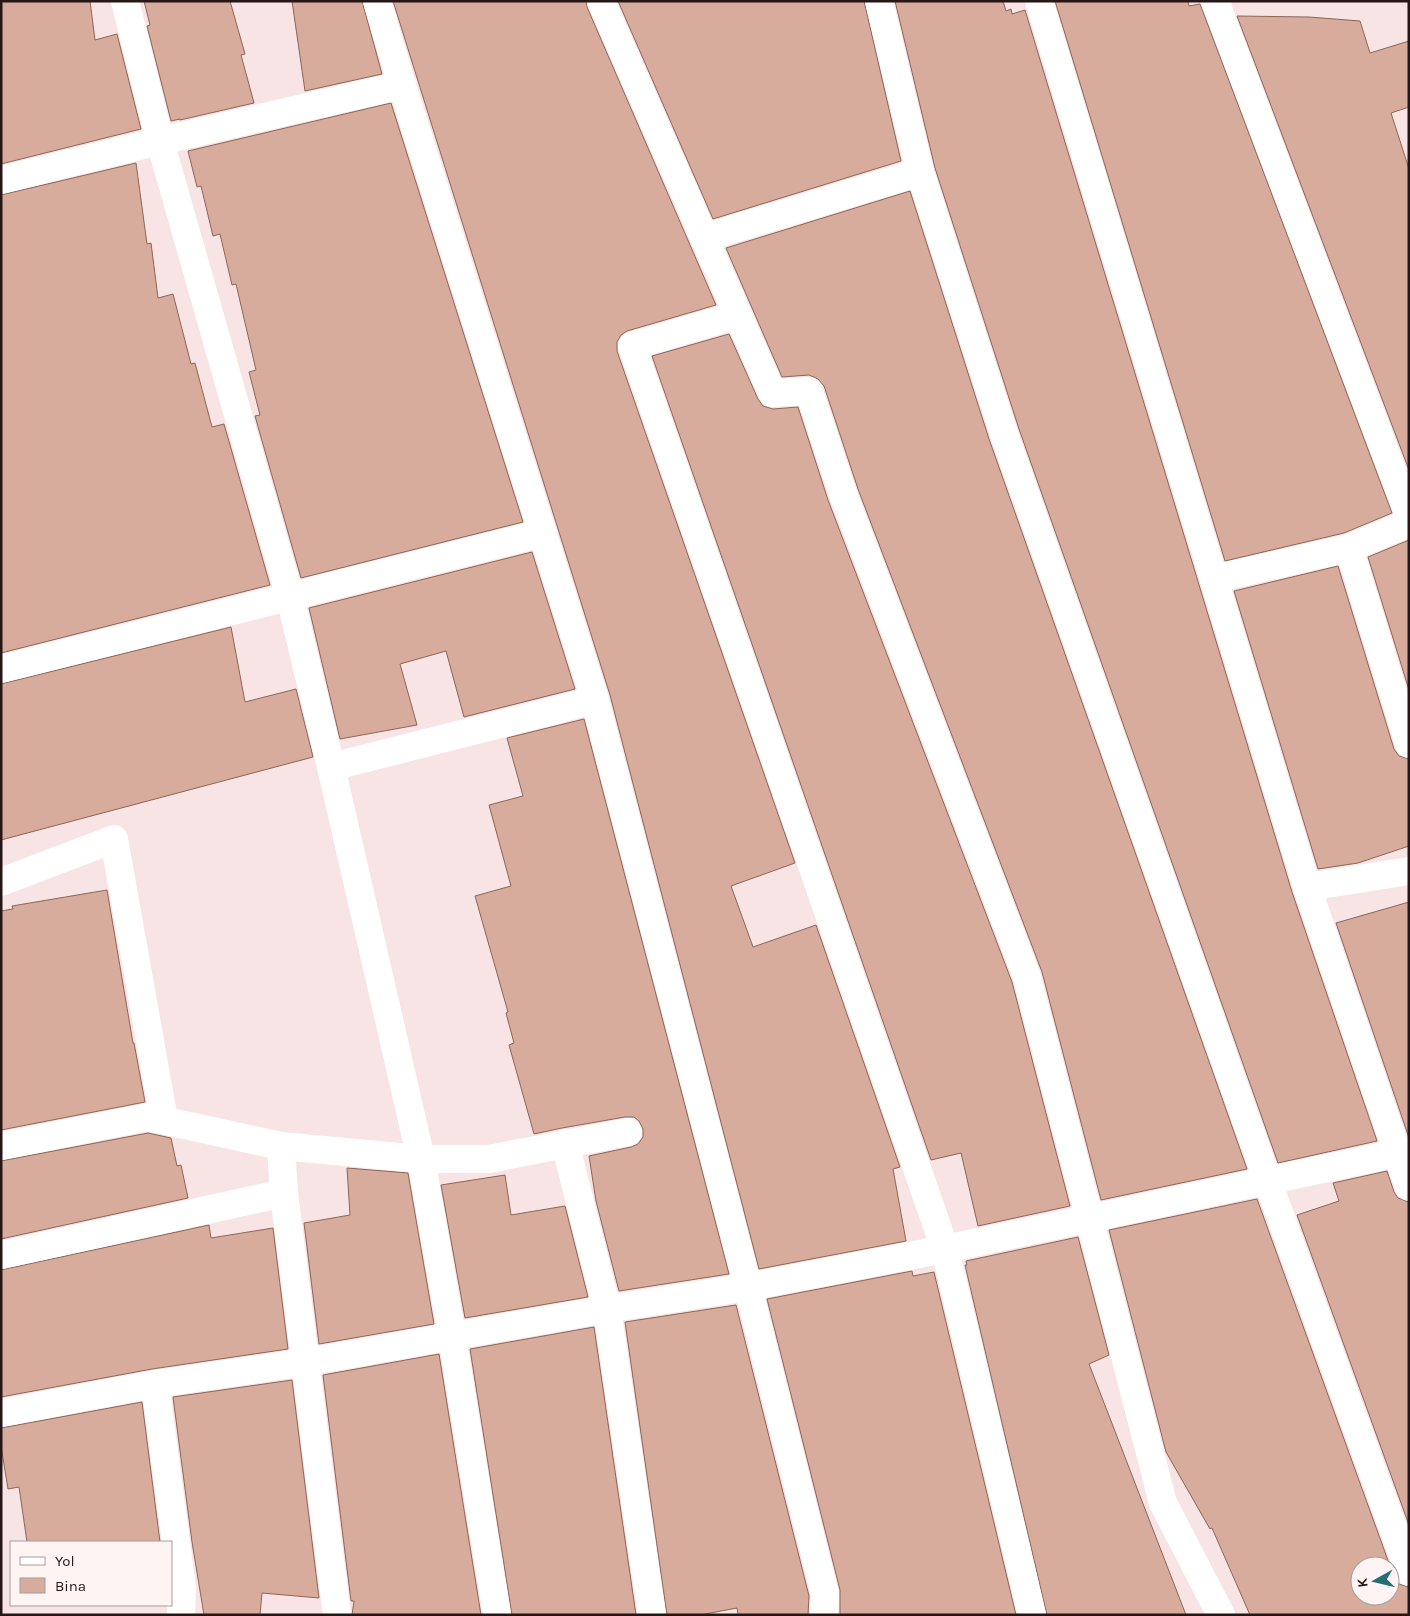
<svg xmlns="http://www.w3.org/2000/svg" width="1410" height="1616" viewBox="0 0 1410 1616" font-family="Karla,sans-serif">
  <rect width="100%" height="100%" fill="#f8e4e4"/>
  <g fill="#d7ac9d" stroke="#8c6557" fill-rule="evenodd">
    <path d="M 1,1 L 90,1 L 95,40 L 117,34 L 141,129 L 1,164 Z"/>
    <path d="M 144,1 L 230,1 L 245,54 L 241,55 L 254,103 L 180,120 L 180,119 L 171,121 L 147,26 L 150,25 Z"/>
    <path d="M 292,1 L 362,1 L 382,74 L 305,91 Z"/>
    <path d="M 393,1 L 586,1 L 587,7 L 716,305 L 627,331 L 621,335 L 617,342 L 617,351 L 795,863 L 731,886 L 753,947 L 816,925 L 900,1167 L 893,1169 L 906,1241 L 759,1269 L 610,695 Z"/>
    <path d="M 618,1 L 864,1 L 901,161 L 713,219 Z"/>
    <path d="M 895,1 L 1003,1 L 1006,11 L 1011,9 L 1012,14 L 1025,10 L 1292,892 L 1377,1141 L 1278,1163 L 1019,429 L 935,168 Z"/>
    <path d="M 1055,1 L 1188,1 L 1189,6 L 1200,4 L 1392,513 L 1344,533 L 1225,561 Z"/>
    <path d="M 1237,16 L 1309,17 L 1360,21 L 1370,53 L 1409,41 L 1409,107 L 1391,113 L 1409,169 L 1409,470 Z"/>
    <path d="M 391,103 L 523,522 L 301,578 L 255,416 L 260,415 L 249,372 L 256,370 L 236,284 L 232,285 L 220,234 L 213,236 L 201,186 L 197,187 L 188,151 Z"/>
    <path d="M 136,163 L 147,244 L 151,243 L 158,298 L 173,294 L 191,364 L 195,363 L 212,427 L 224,424 L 270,585 L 1,653 L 1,195 Z"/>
    <path d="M 910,191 L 989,439 L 1247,1169 L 1101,1200 L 1042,972 L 858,489 L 824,386 L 818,379 L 809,375 L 782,377 L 726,248 Z"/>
    <path d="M 729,334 L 758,399 L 763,406 L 773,409 L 798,407 L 828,500 L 1012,982 L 1070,1206 L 978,1226 L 961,1153 L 931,1160 L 652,356 Z"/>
    <path d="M 1409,540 L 1409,690 L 1368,557 Z"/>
    <path d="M 532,552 L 575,689 L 464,717 L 446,651 L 400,664 L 417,725 L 340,739 L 309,608 Z"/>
    <path d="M 1338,566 L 1394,749 L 1399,756 L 1409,759 L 1409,846 L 1358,863 L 1318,869 L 1234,591 Z"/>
    <path d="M 231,627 L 245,702 L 296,689 L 313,757 L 1,840 L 1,684 Z"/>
    <path d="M 584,719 L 729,1274 L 619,1291 L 596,1201 L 589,1156 L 631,1147 L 638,1144 L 643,1137 L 643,1129 L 639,1121 L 634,1117 L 625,1117 L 562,1128 L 534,1134 L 509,1045 L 514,1043 L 506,1013 L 508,1012 L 475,896 L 511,886 L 489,805 L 523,796 L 507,738 Z"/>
    <path d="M 107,890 L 133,1043 L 134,1043 L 145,1102 L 1,1130 L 1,911 L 13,909 L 12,906 Z"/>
    <path d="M 1409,902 L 1409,1138 L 1336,923 Z"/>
    <path d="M 148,1133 L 171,1138 L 177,1166 L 181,1165 L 188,1198 L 1,1239 L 1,1161 Z"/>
    <path d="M 347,1168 L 408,1173 L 434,1324 L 319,1344 L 304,1223 L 350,1215 Z"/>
    <path d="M 1387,1171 L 1394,1192 L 1398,1198 L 1409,1202 L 1409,1525 L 1297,1215 L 1339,1201 L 1333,1183 Z"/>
    <path d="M 505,1175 L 511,1215 L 565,1206 L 588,1297 L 465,1318 L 441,1185 Z"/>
    <path d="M 1257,1199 L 1394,1577 L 1399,1584 L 1409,1587 L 1409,1615 L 1250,1615 L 1212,1528 L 1210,1529 L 1166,1452 L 1109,1230 ZM 1360,1566 L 1390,1566 L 1390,1596 L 1360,1596 Z"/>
    <path d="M 209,1225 L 211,1238 L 273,1228 L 288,1349 L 152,1369 L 1,1397 L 1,1270 Z"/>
    <path d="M 1078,1237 L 1109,1355 L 1089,1364 L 1186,1615 L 1047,1615 L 965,1265 L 967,1265 L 966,1261 Z"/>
    <path d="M 912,1271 L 913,1276 L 934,1272 L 1016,1615 L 840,1615 L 840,1590 L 767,1299 Z"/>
    <path d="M 736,1305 L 809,1596 L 808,1615 L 738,1615 L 737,1608 L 700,1615 L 667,1615 L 625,1322 Z"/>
    <path d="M 594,1327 L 636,1615 L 512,1615 L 470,1349 Z"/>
    <path d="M 439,1354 L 481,1615 L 352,1615 L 354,1601 L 351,1601 L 323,1375 Z"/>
    <path d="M 292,1380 L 319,1598 L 262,1593 L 260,1615 L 204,1615 L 192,1542 L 173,1397 Z"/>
    <path d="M 142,1402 L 160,1542 L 27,1542 L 19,1487 L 8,1489 L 1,1446 L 1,1428 Z"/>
  </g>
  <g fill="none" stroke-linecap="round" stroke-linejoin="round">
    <g stroke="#fff" stroke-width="28">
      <path d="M 125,1 L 160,141 L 290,597 L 331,767 L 421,1159 L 452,1336 L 497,1615"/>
      <path d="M 377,1 L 402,85 L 595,700 L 748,1287 L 825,1594 L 824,1615"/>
      <path d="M 601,1 L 772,393 L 809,391 L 843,494 L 1027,977 L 1163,1503 L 1221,1615"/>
      <path d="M 879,1 L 920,172 L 1004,434 L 1268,1182 L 1409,1572"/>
      <path d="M 1039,1 L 1307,887 L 1409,1187"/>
      <path d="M 1215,1 L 1409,515"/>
      <path d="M 1,180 L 160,141 L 402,85"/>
      <path d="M 704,238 L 920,172"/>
      <path d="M 737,315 L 632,346 L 945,1249 L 1032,1615"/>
      <path d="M 1349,548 L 1409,744"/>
      <path d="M 1214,579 L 1349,548 L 1409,523"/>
      <path d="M 1,669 L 543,533"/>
      <path d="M 331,767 L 595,700"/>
      <path d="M 1,882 L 114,839 L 164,1120"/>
      <path d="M 1307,887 L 1409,871"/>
      <path d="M 565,1143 L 607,1309 L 652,1615"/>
      <path d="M 1,1146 L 148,1117 L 281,1146 L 421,1159 L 489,1159 L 628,1132"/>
      <path d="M 281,1146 L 284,1193 L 337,1615"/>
      <path d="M 1,1255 L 284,1193"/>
      <path d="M 155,1384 L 182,1587 L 181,1615"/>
      <path d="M 1,1413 L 155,1384 L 306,1362 L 607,1309 L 748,1287 L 945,1249 L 1398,1153"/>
    </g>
  </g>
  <rect width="1410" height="1616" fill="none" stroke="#271616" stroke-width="5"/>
  <rect x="10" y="1541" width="162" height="65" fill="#fef4f4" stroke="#a89b9b"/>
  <rect x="20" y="1557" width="25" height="8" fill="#ffffff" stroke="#a89b9b"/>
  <text x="55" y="1566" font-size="15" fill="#271616">Yol</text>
  <rect x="20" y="1578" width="25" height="15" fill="#d7ac9d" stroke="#a89b9b"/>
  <text x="55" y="1591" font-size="15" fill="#271616">Bina</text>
  <g transform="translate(1375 1581) rotate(262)"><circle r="24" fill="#fef4f4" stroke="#a89b9b"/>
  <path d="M0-4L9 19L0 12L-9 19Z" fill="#246f73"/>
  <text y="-8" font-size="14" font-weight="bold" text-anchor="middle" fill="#271616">K</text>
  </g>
</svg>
